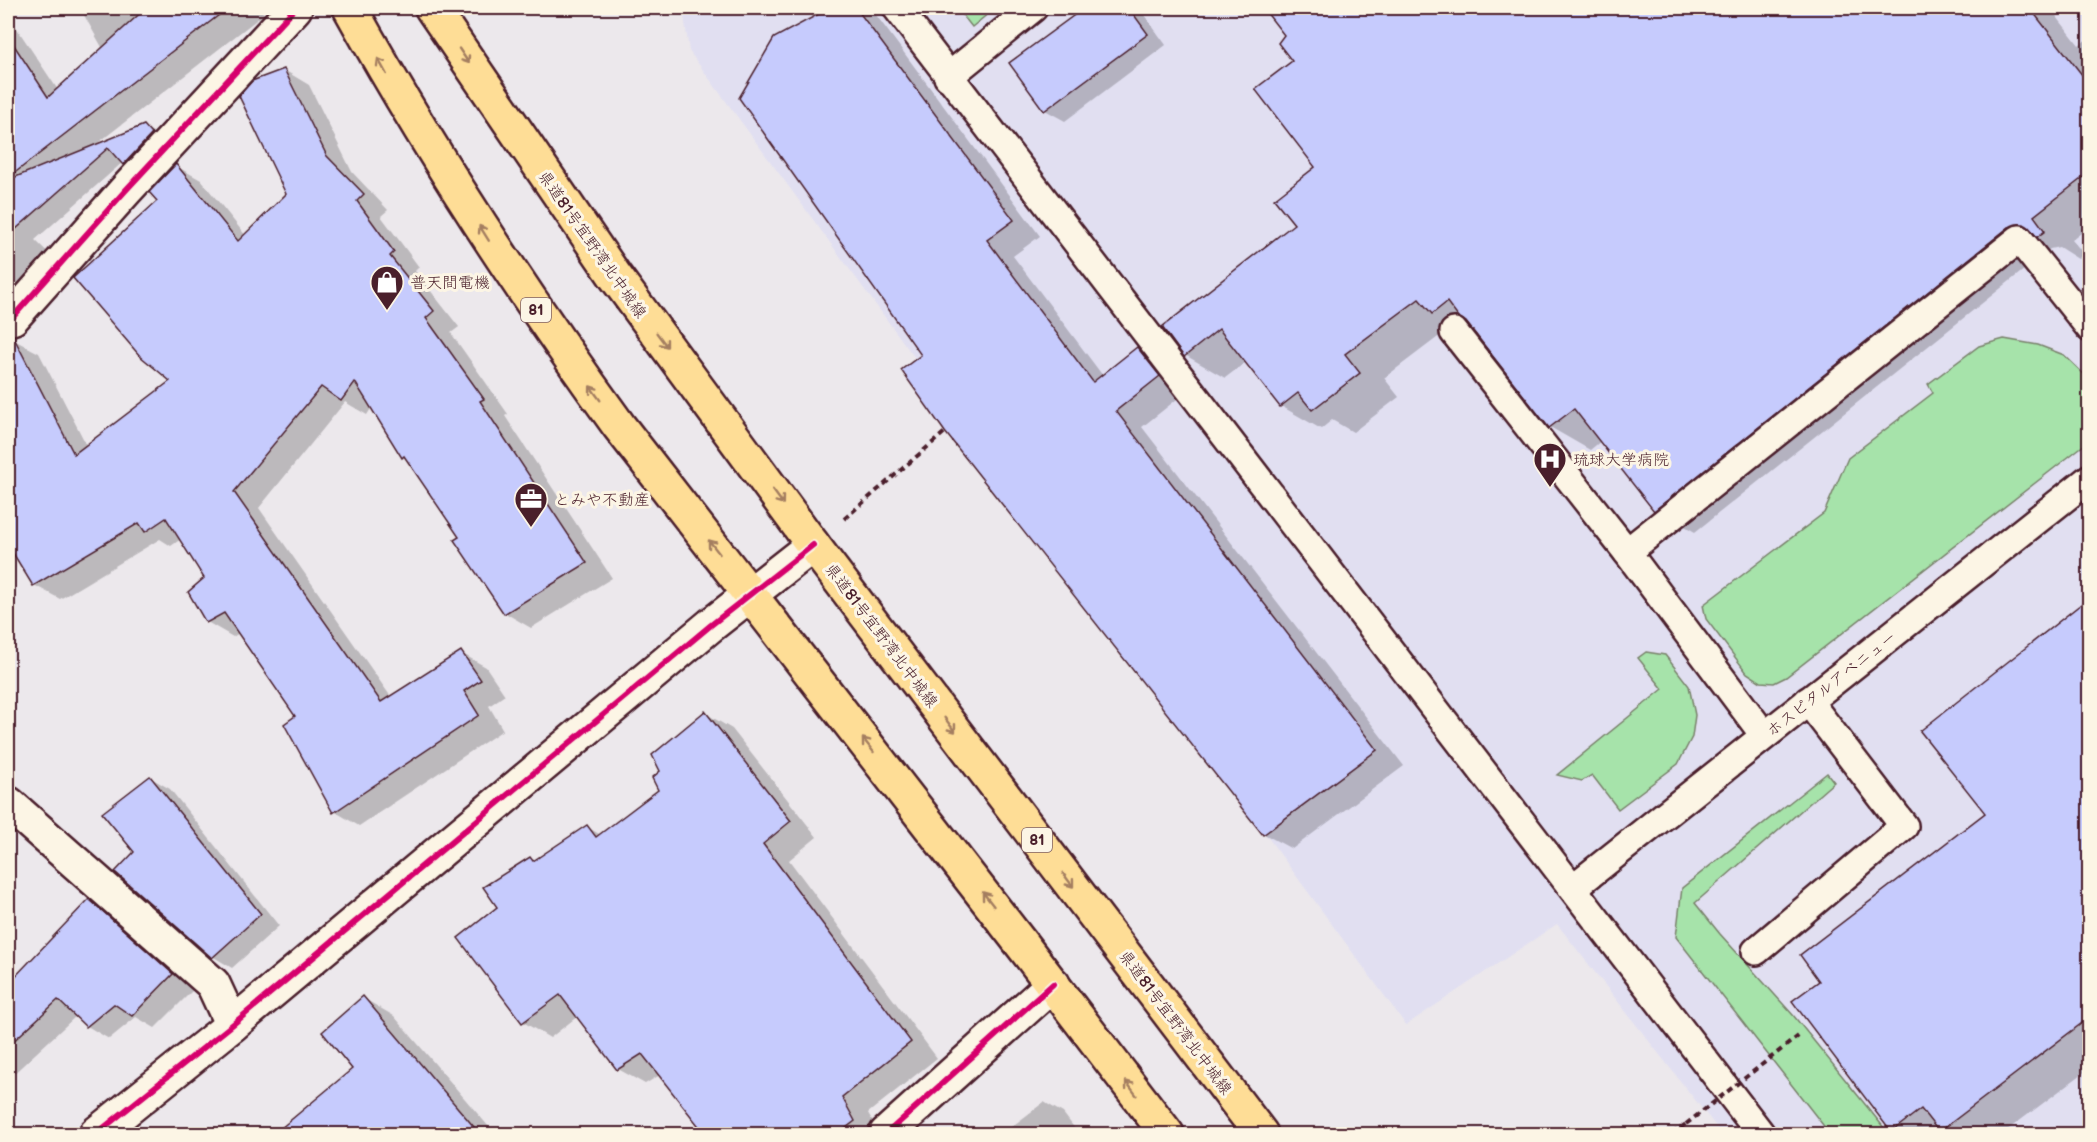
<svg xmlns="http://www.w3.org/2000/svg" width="2097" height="1142" viewBox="0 0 2097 1142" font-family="'Balsamiq Sans','Klee One',sans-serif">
  <rect width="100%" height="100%" fill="#ece8ec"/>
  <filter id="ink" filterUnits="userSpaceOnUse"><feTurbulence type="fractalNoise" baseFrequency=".0167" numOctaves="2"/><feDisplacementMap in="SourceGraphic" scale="12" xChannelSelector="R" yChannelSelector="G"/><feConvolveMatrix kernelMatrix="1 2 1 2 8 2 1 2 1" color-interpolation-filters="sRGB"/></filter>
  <g filter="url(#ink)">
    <path fill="#e1dff1" d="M 683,8 L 2089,8 L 2089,1134 L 1722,1134 L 1557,924 L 1406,1025 L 689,51 Z"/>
    <g fill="#a6e3aa" stroke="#78816a" stroke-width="1.5">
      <path d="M 957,8 L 995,8 L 972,27 Z"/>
      <path d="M 2004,339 L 2038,345 L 2064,355 L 2089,379 L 2089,441 L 1786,677 L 1774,683 L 1761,682 L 1747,673 L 1706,619 L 1703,605 L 1824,513 L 1848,458 L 1933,393 L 1928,384 L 1979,346 Z"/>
      <path d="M 1646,652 L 1665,655 L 1689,686 L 1695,715 L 1692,737 L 1678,764 L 1618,809 L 1592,775 L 1582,781 L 1557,775 L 1663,689 L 1638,658 Z"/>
      <path d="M 1827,773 L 1834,782 L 1695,903 L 1720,934 L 1793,1015 L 1889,1134 L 1830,1134 L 1676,937 L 1682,888 Z"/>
    </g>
    <g fill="#0003">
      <path d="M 80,8 L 260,8 L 264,14 L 94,146 L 144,127 L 164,138 L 143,175 L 123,162 L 35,240 L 62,266 L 25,308 L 8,298 L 8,188 L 11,184 L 8,182 L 8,130 L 13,125 L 8,120 L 8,15 L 58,90 L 103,49 Z"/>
      <path d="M 833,8 L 863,8 L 876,15 L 1040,236 L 1013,256 L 1103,376 L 1137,349 L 1165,364 L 1186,392 L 1142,427 L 1404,766 L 1292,849 L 1264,834 L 923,355 L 775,39 Z"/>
      <path d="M 1086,8 L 1139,8 L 1166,45 L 1065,121 L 1045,110 L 1011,63 Z"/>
      <path d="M 1265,8 L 2050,8 L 2079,45 L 2090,37 L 2090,226 L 2072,240 L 2084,254 L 2078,259 L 2059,247 L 2050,249 L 1695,532 L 1655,509 L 1601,441 L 1590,450 L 1550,427 L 1477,333 L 1472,336 L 1454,325 L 1384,378 L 1399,397 L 1353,432 L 1332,420 L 1321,429 L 1281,406 L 1246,362 L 1225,378 L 1185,355 L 1296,224 L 1317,167 L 1286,35 Z"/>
      <path d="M 284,70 L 309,85 L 352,172 L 388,210 L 381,216 L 419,267 L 415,271 L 459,327 L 451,333 L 508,414 L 505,416 L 612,578 L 531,628 L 505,613 L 457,540 L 461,537 L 408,459 L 403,457 L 372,407 L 367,415 L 345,402 L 259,508 L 391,697 L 461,653 L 486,667 L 505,695 L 489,706 L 503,730 L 359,826 L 334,811 L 297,716 L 239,633 L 233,637 L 207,622 L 206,579 L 181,539 L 171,546 L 160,539 L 60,599 L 34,585 L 8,542 L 20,530 L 8,507 L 8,337 L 39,353 L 87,446 L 173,381 L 160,201 L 176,166 L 201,180 L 246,236 L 287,194 Z"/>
      <path d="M 2090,599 L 2090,1068 L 2002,1134 L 1898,1134 L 1892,1131 L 1794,1001 L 1821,981 L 1987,814 Z"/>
      <path d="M 705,713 L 732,729 L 817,837 L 789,860 L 937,1058 L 868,1113 L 880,1134 L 706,1134 L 660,1075 L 645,1084 L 618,1069 L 578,1016 L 550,1038 L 523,1022 L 499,907 L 530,858 L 535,862 L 587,827 L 601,835 L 660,790 L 662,771 Z"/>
      <path d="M 151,778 L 170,789 L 279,926 L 232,968 L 212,956 L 136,852 Z"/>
      <path d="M 89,901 L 111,914 L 195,988 L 155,1028 L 136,1017 L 109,1039 L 87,1026 L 76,1016 L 8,1079 L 8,980 L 10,983 Z"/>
      <path d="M 363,998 L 394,1016 L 495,1134 L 277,1134 L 354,1069 Z"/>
      <path d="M 1044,1102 L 1063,1113 L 1079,1134 L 1002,1134 Z"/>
    </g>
    <g fill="#c6cbfd" stroke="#4a1f2b" stroke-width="1.5">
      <path d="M 146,8 L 228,8 L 8,178 L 8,36 L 48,97 Z"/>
      <path d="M 830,8 L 856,8 L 1014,220 L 987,240 L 1093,382 L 1137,347 L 1160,376 L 1116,411 L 1377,750 L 1263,835 L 945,432 L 901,370 L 921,355 L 739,98 L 774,38 Z"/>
      <path d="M 1084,8 L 1129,8 L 1148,34 L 1044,111 L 1009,63 Z"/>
      <path d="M 1263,8 L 2030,8 L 2090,85 L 2090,172 L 2034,216 L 2045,231 L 2037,237 L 2024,224 L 2009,227 L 1654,511 L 1574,409 L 1549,428 L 1466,322 L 1458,317 L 1447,302 L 1432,314 L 1419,299 L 1345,354 L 1360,373 L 1312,410 L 1298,393 L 1280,407 L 1219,329 L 1184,357 L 1162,327 L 1294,224 L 1274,199 L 1315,167 L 1255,89 L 1292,61 L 1278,43 L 1284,35 Z"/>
      <path d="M 284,69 L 327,156 L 364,194 L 357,201 L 394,252 L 390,256 L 434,311 L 426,318 L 484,399 L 480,401 L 587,563 L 504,614 L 454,540 L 459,537 L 404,456 L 402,458 L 355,382 L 341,401 L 321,387 L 234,492 L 381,702 L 461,651 L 481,680 L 464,691 L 479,715 L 333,813 L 284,724 L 295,716 L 224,613 L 206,623 L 188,592 L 204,578 L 166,518 L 145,532 L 139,523 L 33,586 L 8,545 L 8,336 L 13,336 L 74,454 L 170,381 L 140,356 L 73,278 L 157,201 L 149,192 L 176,164 L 238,241 L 286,194 L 239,96 L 252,81 Z"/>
      <path d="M 144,125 L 152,134 L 123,165 L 108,148 L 8,236 L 8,180 Z"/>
      <path d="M 2090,597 L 2090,1017 L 1939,1132 L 1921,1109 L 1891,1132 L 1792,1001 L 1819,981 L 1800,955 L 1985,813 L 1920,731 Z"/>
      <path d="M 705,711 L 791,821 L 763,844 L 911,1042 L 842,1097 L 855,1121 L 838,1134 L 705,1134 L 642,1054 L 617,1070 L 560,995 L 522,1023 L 458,938 L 497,907 L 483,887 L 530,857 L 533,861 L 587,825 L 596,837 L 658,790 L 652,778 L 660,771 L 652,755 Z"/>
      <path d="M 150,776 L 261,914 L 212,958 L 115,872 L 134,852 L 102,813 Z"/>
      <path d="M 89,899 L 173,974 L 132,1016 L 114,1004 L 86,1027 L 58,1000 L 8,1046 L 8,984 Z"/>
      <path d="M 363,996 L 480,1134 L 274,1134 L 352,1069 L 322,1032 Z"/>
    </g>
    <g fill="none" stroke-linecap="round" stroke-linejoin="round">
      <defs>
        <g id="lane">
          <path d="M 897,8 L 1761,1134"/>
          <path d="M 948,77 L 1033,8"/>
          <path d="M 1454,332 L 1627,552"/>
          <path d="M 1764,735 L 1627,552 L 2019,239 L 2090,328"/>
          <path d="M 1573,888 L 2090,478"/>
          <path d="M 1756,951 L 1904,826 L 1808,701"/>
        </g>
        <g id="street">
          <path d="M 12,318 L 125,191 L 295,8"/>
          <path d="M 9,804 L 213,984 L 232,1025"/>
          <path d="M 886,1134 L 1053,984"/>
        </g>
        <path id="secondary" d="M 96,1134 L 232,1025 L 711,625 L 813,545"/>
        <g id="primary">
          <path d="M 350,8 C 431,154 521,291 619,426 L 1023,946 L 1167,1134"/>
          <path d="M 432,8 L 615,276 L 813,545 L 1261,1134"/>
        </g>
      </defs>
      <use href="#lane" stroke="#4a1f2b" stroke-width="32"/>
      <use href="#street" stroke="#4a1f2b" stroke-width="38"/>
      <use href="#secondary" stroke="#4a1f2b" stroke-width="38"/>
      <use href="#primary" stroke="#4a1f2b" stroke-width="38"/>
      <g stroke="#4a1f2b" stroke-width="4" stroke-dasharray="6 4.5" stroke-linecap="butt">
        <path d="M 844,519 L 945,432"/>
        <path d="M 1672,1134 L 1686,1124"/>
      </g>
      <use href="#lane" stroke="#fcf5e5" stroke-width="27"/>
      <use href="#street" stroke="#fcf5e5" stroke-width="33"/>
      <use href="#secondary" stroke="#fcf5e5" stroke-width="33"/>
      <use href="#primary" stroke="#fedd96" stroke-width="33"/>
      <path stroke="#4a1f2b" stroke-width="4" stroke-dasharray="6 4.5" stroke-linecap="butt" d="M 1686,1124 L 1801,1034"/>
      <defs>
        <g id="cycleway">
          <path d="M 12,318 L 125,191 L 295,8"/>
          <path d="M 96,1134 L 232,1025 L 711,625 L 813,545"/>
          <path d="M 886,1134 L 1053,984"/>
        </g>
      </defs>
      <use href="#cycleway" stroke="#fcf5e5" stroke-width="10"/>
      <use href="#cycleway" stroke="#d6006c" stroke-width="6"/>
    </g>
    <defs><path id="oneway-shaft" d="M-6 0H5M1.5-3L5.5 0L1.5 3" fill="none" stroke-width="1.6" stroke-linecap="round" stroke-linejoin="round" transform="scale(1.5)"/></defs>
    <g stroke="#a47e60">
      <use href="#oneway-shaft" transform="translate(464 56) rotate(56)"/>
      <use href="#oneway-shaft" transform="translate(382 66) rotate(-119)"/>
      <use href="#oneway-shaft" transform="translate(484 233) rotate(-122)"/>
      <use href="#oneway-shaft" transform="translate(662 340) rotate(53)"/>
      <use href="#oneway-shaft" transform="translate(595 393) rotate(-126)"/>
      <use href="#oneway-shaft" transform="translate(778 497) rotate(54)"/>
      <use href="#oneway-shaft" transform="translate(714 547) rotate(-128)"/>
      <use href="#oneway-shaft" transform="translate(950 725) rotate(53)"/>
      <use href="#oneway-shaft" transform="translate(868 745) rotate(-128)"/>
      <use href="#oneway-shaft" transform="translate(1068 880) rotate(53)"/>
      <use href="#oneway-shaft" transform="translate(988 899) rotate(-128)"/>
      <use href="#oneway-shaft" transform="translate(1131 1088) rotate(-127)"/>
    </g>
  </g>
  <defs>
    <symbol id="shop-pin" viewBox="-11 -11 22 30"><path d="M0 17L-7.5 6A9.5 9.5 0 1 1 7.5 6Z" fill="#4a1f2b" stroke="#fcf5e5"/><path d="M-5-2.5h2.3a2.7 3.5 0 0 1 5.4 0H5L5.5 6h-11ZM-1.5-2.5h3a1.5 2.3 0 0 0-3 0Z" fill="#fff"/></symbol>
    <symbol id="hospital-pin" viewBox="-11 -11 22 30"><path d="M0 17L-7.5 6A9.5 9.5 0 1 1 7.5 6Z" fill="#4a1f2b" stroke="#fcf5e5"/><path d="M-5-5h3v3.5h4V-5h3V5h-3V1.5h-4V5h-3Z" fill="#fff"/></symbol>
    <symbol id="office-pin" viewBox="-11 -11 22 30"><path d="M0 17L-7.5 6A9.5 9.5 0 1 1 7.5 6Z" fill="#4a1f2b" stroke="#fcf5e5"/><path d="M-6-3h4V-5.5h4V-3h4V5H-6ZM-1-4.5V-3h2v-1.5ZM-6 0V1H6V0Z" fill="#fff"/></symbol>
  </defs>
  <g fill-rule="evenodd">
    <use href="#shop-pin" x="368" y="263" width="38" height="52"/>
    <use href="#hospital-pin" x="1531" y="440" width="38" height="52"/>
    <use href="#office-pin" x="512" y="480" width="38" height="52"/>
  </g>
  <g text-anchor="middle" stroke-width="6" stroke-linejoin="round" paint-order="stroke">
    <g fill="#fcf5e5" stroke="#7f5f63" stroke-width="1.5">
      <rect x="521" y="298" width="30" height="24" rx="4.5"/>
      <rect x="1022" y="828" width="30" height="24" rx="4.5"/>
    </g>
    <g font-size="15" font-weight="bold" fill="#4a1f2b">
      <text x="536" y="315">81</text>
      <text x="1037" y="845">81</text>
    </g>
    <g font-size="16" fill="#4a1f2b" stroke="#fcf5e5">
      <text transform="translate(593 244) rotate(55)" y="6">県道81号宜野湾北中城線</text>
      <text transform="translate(882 635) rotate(53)" y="6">県道81号宜野湾北中城線</text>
      <text transform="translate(1831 683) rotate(-38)" y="6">ホスピタルアベニュー</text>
      <text transform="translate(1176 1022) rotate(53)" y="6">県道81号宜野湾北中城線</text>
    </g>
    <g font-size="16" fill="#4a1f2b" stroke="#fcf5e5" text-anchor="start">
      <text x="410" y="288">普天間電機</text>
      <text x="1573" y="465">琉球大学病院</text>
      <text x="554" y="505">とみや不動産</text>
    </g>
  </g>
  <rect width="2097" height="1142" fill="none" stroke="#fcf5e5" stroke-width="30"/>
  <rect x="15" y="15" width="2067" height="1112" fill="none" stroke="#4a1f2b" stroke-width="2" filter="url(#ink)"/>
</svg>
